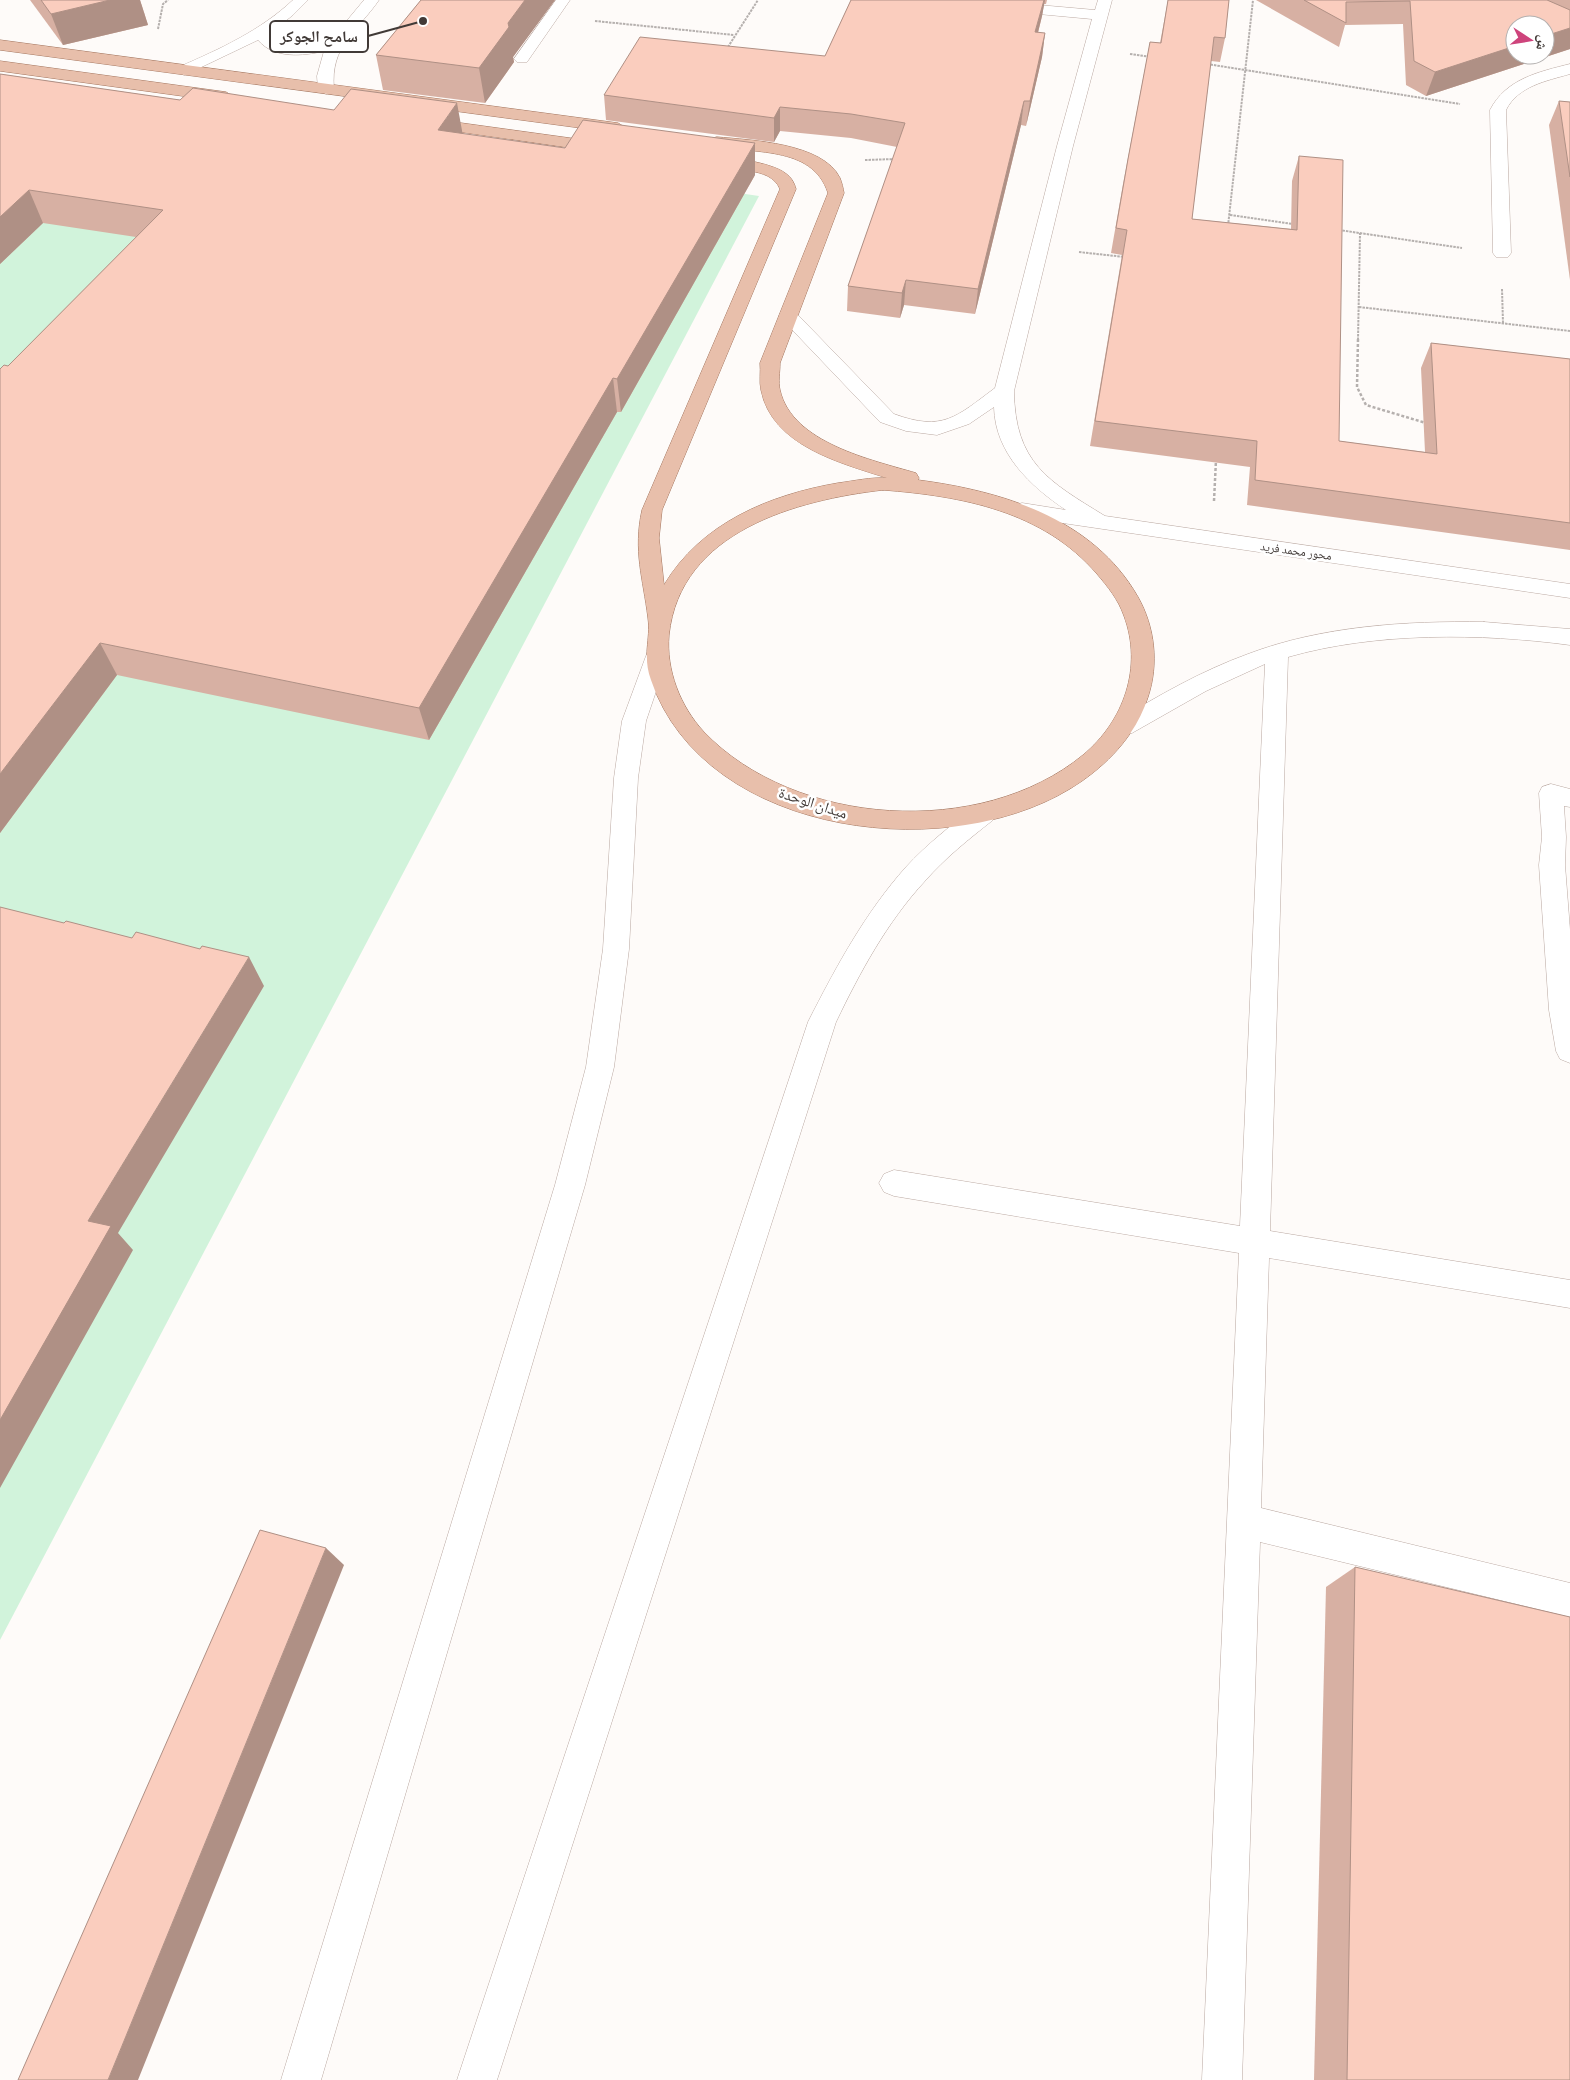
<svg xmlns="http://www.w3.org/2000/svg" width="1570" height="2080" viewBox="0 0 1570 2080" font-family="Commissioner,'Noto Naskh Arabic',sans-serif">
  <rect width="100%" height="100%" fill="#fefbf9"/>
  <path fill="#d1f3db" d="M 0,85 L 759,196 L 0,1640 Z"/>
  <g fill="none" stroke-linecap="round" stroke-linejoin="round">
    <defs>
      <g id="minor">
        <path d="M 293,0 L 308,0 L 293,15 L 269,34 C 284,52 310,46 330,41 L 364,0 L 379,0 C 357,32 330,45 334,89 L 332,92 L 326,94 L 318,89 L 317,76 L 324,51 C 303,56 274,59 258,40 L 189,73 L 184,75 L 176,70 L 179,67 C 220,49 260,31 293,0 Z"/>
        <path d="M 556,0 L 570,0 L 527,62 L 517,62 L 514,59 Z"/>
        <path d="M 925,0 L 981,0 L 1095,10 L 1098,0 L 1112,0 L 1073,146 L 1014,391 C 1015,463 1048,481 1105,516 L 1570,584 L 1570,598 L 1022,517 L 1015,515 L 1012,510 L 1015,505 L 1022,503 L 1066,510 C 1030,486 995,453 994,407 L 969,424 L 937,435 L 906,431 L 880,422 L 779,316 L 781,312 L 795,312 L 894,414 C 943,432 956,417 995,388 L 1057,146 L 1092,19 L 932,4 Z"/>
        <path d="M 1570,64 L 1570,74 C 1546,81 1518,86 1506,110 L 1511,253 L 1508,257 L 1496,257 L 1493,253 L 1490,110 C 1506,79 1538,72 1570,64 Z"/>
        <path d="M 1484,622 L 1570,629 L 1570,645 C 1481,633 1375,632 1288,657 L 1270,1231 L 1570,1280 L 1570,1308 L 1269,1258 L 1261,1508 L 1570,1583 L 1570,1617 L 1260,1542 L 1242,2080 L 1202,2080 L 1239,1253 L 894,1196 L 884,1192 L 879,1183 L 884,1174 L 894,1170 L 1240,1226 L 1265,664 L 1206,691 L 1132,733 L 1124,735 L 1116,733 L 1112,727 L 1116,721 C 1158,696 1201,671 1248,654 C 1322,626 1405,621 1484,622 Z"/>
        <path d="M 657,648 L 665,650 L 668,656 L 646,721 L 638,778 L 629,949 L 614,1067 L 585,1185 L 321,2080 L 281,2080 L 555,1185 L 586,1067 L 603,949 L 614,778 L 622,721 L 646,656 L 649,650 Z"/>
        <path d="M 1551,784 L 1570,789 L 1570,807 L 1564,806 L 1566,837 L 1565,865 L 1570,930 L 1570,1063 L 1560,1059 L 1556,1051 L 1549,1010 L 1539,865 L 1542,837 L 1539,793 L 1542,787 Z"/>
        <path d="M 984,804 L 993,806 L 996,813 L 993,820 C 969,839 945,858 925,881 C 887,922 860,972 836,1022 L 497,2080 L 457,2080 L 808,1022 C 836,967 865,913 906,867 C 927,844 951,826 975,806 Z"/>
      </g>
      <g id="major">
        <path d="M 0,40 L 618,123 L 626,128 L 618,133 L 0,50 Z"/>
        <path d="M 0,61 L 226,92 L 234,97 L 226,102 L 0,71 Z"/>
        <path d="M 425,118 L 606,143 L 614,148 L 606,153 L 419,126 L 417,123 Z"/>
        <path d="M 717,137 C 751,140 823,143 840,178 C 842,183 843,188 844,193 L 780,363 C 780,372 778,382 780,390 C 792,443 872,460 916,473 L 919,478 L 918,480 C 1002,491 1093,518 1138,597 C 1155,627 1159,664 1148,697 C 1137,732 1112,760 1082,781 C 958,868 705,839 651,680 C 642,655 651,640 648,618 C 643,578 633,551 642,510 L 780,189 C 770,165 731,172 711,167 L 709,163 L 711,159 C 727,155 772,163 785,173 C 791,177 794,182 796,189 L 662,510 L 659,538 L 664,585 C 701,523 769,495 838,483 C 854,481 871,477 887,478 C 841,463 772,446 761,390 C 759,382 761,371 760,363 L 828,193 C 812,144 751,155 711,145 L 709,142 L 711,139 ZM 883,490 C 962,496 1043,511 1097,574 C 1108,587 1118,599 1124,616 C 1143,667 1124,721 1083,755 C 981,839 795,827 704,732 C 680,706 666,670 669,635 C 680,531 797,500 883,490 Z"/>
      </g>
    </defs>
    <use href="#minor" stroke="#baa8a1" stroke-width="1"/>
    <use href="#major" stroke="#a3755e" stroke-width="1"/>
    <g stroke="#b5b0ae" stroke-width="2" stroke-dasharray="2.5 1" stroke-linecap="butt">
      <path d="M 595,21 L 734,35"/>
      <path d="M 158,29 L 163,4 L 168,0"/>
      <path d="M 726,50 L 758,0"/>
      <path d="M 1130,54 L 1151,57"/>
      <path d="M 1207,64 L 1460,104"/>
      <path d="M 865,160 L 896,159"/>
      <path d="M 1230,215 L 1293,224"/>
      <path d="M 1228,226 L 1253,0"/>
      <path d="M 1339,230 L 1462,248"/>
      <path d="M 1079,252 L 1125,257"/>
      <path d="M 1502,289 L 1503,323"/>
      <path d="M 1359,307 L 1570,331"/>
      <path d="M 1358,340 L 1360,233"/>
    </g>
    <g stroke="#b5b0ae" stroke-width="2.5" stroke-dasharray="3 2" stroke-linecap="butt">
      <path d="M 1358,339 L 1357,387 L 1366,405 L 1426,423"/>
      <path d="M 1214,501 L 1216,460"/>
    </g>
    <use href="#minor" fill="#fff" fill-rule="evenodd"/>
    <use href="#major" fill="#e8bfab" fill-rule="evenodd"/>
  </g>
  <g fill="#d7b0a3">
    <path d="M 30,0 L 140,0 L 148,25 L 63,45 Z"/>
    <path d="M 421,0 L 555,0 L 513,57 L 514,62 L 485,103 L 383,90 L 376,55 Z"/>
    <path d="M 851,0 L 1047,0 L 1046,4 L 1044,4 L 1042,16 L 1038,33 L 1045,33 L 1042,57 L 1026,126 L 1021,125 L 975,314 L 904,305 L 900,318 L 847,311 L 848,286 L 897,147 L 851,138 L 780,131 L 774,142 L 606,120 L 604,95 L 825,56 Z"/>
    <path d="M 1168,0 L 1229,0 L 1225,38 L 1220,62 L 1211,61 L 1192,219 L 1291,229 L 1292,181 L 1299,156 L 1339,441 L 1425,452 L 1421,368 L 1431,343 L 1570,359 L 1570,550 L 1247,505 L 1250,467 L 1090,446 L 1122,255 L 1111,253 L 1123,184 L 1150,42 L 1160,43 Z"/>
    <path d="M 1256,0 L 1570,0 L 1570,49 L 1426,96 L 1406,85 L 1403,24 L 1345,25 L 1339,47 Z"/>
    <path d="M 0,74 L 180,100 L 463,134 L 755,175 L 621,412 L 617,412 L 429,740 L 117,675 L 0,833 L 8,366 L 136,237 L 43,223 L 0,264 Z"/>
    <path d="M 1559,101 L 1570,102 L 1570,280 L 1549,125 Z"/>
    <path d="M 1355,1567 L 1570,2080 L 1314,2080 L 1326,1587 Z"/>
  </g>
  <g fill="#af9085">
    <path d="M 110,0 L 140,0 L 148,25 L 63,45 L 51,14 Z"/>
    <path d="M 525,0 L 555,0 L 513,57 L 514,62 L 485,103 L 479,68 L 508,23 Z"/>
    <path d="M 1044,0 L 1045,0 L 1042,16 L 1032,56 L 1035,32 Z"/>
    <path d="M 1570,28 L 1570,49 L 1426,96 L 1435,72 L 1515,46 L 1515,55 L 1545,55 L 1545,36 Z"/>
    <path d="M 1045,33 L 1042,57 L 1026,126 L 1030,101 Z"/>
    <path d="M 1024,101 L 1021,125 L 975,314 L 978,289 Z"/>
    <path d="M 457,103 L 463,136 L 438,130 Z"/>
    <path d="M 780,107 L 780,131 L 774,142 L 774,118 Z"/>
    <path d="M 755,143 L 755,175 L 621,412 L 617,379 Z"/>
    <path d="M 29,190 L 43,223 L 0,264 L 0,217 Z"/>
    <path d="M 906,280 L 904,305 L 900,318 L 902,293 Z"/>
    <path d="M 613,378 L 617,412 L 429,740 L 419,708 Z"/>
    <path d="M 100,643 L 117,675 L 0,833 L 0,774 Z"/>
    <path d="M 249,957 L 264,986 L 118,1233 L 133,1250 L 0,1488 L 0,1420 L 88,1221 Z"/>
    <path d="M 326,1548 L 344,1565 L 138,2080 L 108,2080 Z"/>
  </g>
  <g fill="#facdbe" stroke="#af9085">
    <path d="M 41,0 L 110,0 L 51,14 Z"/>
    <path d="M 421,0 L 525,0 L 508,23 L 509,27 L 479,68 L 376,55 Z"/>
    <path d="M 851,0 L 1044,0 L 1035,32 L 1045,33 L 1030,101 L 1024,101 L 978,289 L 906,280 L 902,293 L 848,286 L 905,123 L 851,114 L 780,107 L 774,118 L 604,95 L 640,37 L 825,56 Z"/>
    <path d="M 1168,0 L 1229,0 L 1225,38 L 1214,37 L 1192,219 L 1297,230 L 1299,156 L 1343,160 L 1339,441 L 1437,454 L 1431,343 L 1570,359 L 1570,523 L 1255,480 L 1257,441 L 1095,421 L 1127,230 L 1116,228 L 1128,159 L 1150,42 L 1161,43 Z"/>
    <path d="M 1304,0 L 1547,0 L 1570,10 L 1570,28 L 1545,36 L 1545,25 L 1515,25 L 1515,46 L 1435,72 L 1414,61 L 1410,1 L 1346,2 L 1346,23 Z"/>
    <path d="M 0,74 L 180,100 L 193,88 L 334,110 L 351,89 L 457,103 L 438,130 L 565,148 L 583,120 L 755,143 L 617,379 L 613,378 L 419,708 L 100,643 L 0,774 L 0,369 L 4,365 L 8,366 L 163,210 L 29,190 L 0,217 Z"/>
    <path d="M 1559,101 L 1570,102 L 1570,177 Z"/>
    <path d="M 0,907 L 64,923 L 66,921 L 132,938 L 136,932 L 200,949 L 202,946 L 249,957 L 88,1221 L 111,1226 L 0,1420 Z"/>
    <path d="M 260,1530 L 326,1548 L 108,2080 L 18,2080 Z"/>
    <path d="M 1355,1567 L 1570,1617 L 1570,2080 L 1347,2080 Z"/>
  </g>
  <g text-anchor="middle" stroke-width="5" stroke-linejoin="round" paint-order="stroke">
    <g font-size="12" fill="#413a37" stroke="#fff">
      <text transform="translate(1296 551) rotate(8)" y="4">محور محمد فريد</text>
    </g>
    <g font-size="15" fill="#413a37" stroke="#fff">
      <text transform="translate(813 803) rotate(18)" y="5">ميدان الوحدة</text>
    </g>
  </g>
  <path fill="none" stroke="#413a37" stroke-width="2" d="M423 21L368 36"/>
  <circle fill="#413a37" stroke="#fff" stroke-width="2" cx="423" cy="21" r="5"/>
  <rect fill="#fff" stroke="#413a37" stroke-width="2" x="270" y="21" width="98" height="31" rx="5"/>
  <g font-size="16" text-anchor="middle" font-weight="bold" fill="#413a37">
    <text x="319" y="42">سامح الجوكر</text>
  </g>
  <g transform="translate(1530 40) rotate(102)"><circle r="24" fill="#ffffff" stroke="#b3b0af"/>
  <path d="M0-4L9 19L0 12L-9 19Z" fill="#ce447c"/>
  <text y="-8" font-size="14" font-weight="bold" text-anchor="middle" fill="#413a37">ش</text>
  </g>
</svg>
